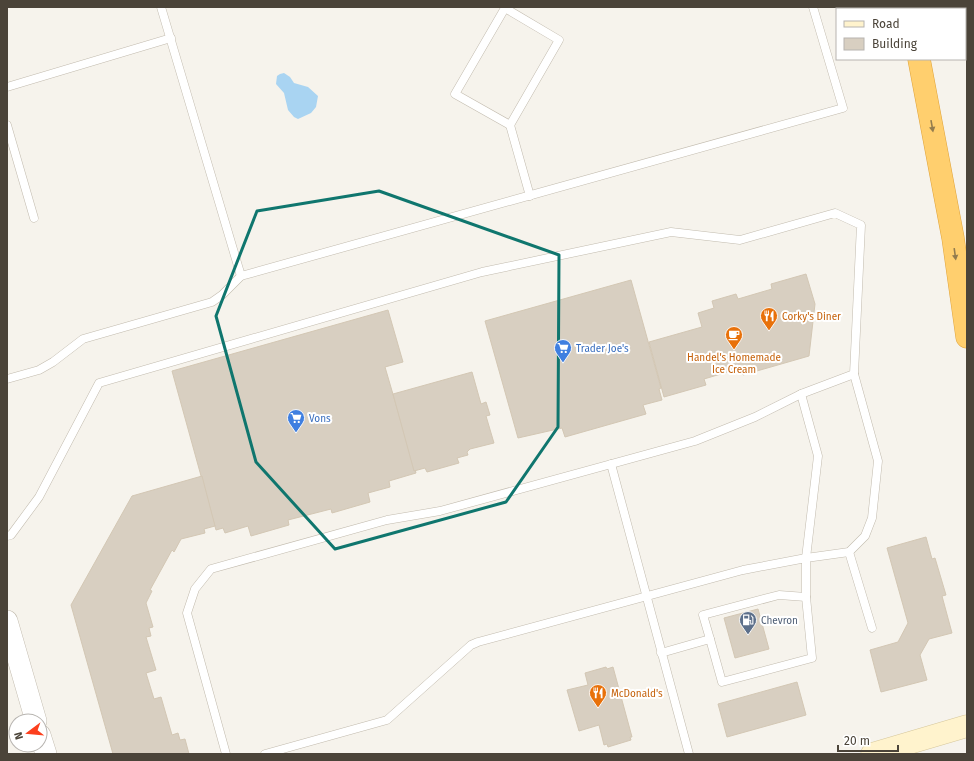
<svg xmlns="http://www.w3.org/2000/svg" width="974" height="761" viewBox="0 0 974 761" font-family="'Fira Sans',sans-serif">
  <rect width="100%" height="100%" fill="#f6f3ec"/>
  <path fill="#a9d4f2" d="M 284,73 L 290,77 L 294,83 L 308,87 L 318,96 L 316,107 L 311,113 L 298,119 L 294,117 L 288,110 L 284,93 L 276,84 L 277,76 L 280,74 Z"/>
  <g fill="#d8cfc1" stroke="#d3c7b4">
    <path d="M 806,274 L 815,304 L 809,356 L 743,375 L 741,368 L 704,379 L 706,385 L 664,397 L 649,342 L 702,327 L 698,313 L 714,308 L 712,301 L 736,294 L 738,299 L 772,289 L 771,284 Z"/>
    <path d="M 631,280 L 661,388 L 659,389 L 662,400 L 643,405 L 646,414 L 565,437 L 562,428 L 518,438 L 485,321 Z"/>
    <path d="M 388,310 L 403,362 L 385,367 L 416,473 L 389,481 L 390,487 L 368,493 L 370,502 L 332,513 L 331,509 L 288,520 L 289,525 L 251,536 L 248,526 L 225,533 L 223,528 L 216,530 L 172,371 Z"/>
    <path d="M 472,372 L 481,404 L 486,402 L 490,415 L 486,416 L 494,443 L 470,449 L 467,452 L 468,455 L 457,458 L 459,463 L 427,472 L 425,468 L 414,471 L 393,394 Z"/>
    <path d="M 202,476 L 215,526 L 204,529 L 205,533 L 181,539 L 174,552 L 172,550 L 150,590 L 152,591 L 146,603 L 153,627 L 149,628 L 151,636 L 146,637 L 156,670 L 146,673 L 154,699 L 161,697 L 172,735 L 178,733 L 180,740 L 185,739 L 189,754 L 113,754 L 71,605 L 132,496 Z"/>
    <path d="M 926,537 L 932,559 L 935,558 L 946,595 L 942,596 L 952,633 L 929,639 L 920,655 L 927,680 L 881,692 L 870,650 L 898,642 L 908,623 L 887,548 Z"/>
    <path d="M 758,609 L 769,649 L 735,658 L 724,618 Z"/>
    <path d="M 606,667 L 607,669 L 613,667 L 632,737 L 630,737 L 631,740 L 608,747 L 607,744 L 604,745 L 599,725 L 579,731 L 567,690 L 588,685 L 585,673 Z"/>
    <path d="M 797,682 L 806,715 L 727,737 L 718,704 Z"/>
  </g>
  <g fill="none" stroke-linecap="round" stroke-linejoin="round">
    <defs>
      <g id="service">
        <path d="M 161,7 L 241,276"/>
        <path d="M 505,8 L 559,40 L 510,125 L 455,94 Z"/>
        <path d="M 7,87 L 171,38"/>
        <path d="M 7,125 L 34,218"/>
        <path d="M 510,125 L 530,196"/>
        <path d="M 7,379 L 39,370 L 53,362 L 83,339 L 212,302 L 222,295 L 241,276 L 843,108 L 813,7"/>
        <path d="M 611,464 L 689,754"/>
        <path d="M 7,536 L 11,535 L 39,497 L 99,383 L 482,272 L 671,232 L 740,240 L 835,213 L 861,225 L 854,374 L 801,394 L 818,456 L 806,558 L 806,597 L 779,595 L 703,615 L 710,639 L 661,653"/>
        <path d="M 849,552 L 872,628"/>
        <path d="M 710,639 L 722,682 L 812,658 L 806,597"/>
        <path d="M 226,754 L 187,613 L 195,589 L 211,569 L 387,520 L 440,511 L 695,441 L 755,417 L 801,394"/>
        <path d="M 265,754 L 387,720 L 471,645 L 478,642 L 743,570 L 806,558 L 849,552 L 865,536 L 872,518 L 878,461 L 854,374"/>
      </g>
      <g id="tertiary">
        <path d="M 7,621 L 36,721"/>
        <path d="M 40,735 L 46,754"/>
      </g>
      <path id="secondary" d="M 872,754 L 967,726"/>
      <g id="motorway">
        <path d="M 908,7 L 909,9"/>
        <path d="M 919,59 L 953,238 L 967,337"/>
      </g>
    </defs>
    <use href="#service" stroke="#c2bbae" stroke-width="9"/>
    <use href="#tertiary" stroke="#c2bbae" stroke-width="22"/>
    <use href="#secondary" stroke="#d6c79b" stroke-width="23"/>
    <use href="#motorway" stroke="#e0a43c" stroke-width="23"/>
    <use href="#service" stroke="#fff" stroke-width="8"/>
    <use href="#tertiary" stroke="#fff" stroke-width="21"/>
    <use href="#secondary" stroke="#fff3cd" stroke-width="22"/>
    <use href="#motorway" stroke="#ffcf6e" stroke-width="22"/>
  </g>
  <defs><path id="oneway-solid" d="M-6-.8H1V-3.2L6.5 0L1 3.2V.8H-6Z"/></defs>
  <g fill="#937c4e">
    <use href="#oneway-solid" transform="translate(932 126) rotate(80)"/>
    <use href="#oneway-solid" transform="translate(955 254) rotate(82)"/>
  </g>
  <path fill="none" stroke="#0f766e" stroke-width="3" stroke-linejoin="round" d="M 379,191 L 559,255 L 558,427 L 506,502 L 335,549 L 256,462 L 216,316 L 257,211 Z"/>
  <defs>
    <symbol id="restaurant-pin" viewBox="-11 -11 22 30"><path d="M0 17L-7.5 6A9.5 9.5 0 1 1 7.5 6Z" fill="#e8710a" stroke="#fff"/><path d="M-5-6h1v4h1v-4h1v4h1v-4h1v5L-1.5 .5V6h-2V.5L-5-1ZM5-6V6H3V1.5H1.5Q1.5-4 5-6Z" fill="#fff"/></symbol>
    <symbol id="cafe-pin" viewBox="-11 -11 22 30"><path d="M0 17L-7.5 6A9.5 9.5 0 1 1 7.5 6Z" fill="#e8710a" stroke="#fff"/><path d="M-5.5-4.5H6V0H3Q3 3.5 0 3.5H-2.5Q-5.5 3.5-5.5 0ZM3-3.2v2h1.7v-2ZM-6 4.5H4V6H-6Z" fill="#fff"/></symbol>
    <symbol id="supermarket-pin" viewBox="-11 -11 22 30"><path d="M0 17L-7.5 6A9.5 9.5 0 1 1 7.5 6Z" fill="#3f7fe0" stroke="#fff"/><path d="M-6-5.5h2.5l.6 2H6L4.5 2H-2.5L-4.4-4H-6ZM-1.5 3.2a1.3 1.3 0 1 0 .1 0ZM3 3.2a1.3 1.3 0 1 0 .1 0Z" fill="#fff"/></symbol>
    <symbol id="fuel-pin" viewBox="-11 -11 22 30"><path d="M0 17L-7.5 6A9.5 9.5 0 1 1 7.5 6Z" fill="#5c6f8a" stroke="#fff"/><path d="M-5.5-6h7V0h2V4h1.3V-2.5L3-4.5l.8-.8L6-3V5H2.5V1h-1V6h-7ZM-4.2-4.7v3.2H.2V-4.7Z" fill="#fff"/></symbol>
  </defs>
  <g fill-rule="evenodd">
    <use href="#restaurant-pin" x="759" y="306" width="20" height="27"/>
    <use href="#cafe-pin" x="724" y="325" width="20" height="27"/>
    <use href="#supermarket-pin" x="553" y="338" width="20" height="27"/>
    <use href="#supermarket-pin" x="286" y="408" width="20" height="27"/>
    <use href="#fuel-pin" x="738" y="610" width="20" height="27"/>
    <use href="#restaurant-pin" x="588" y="683" width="20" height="27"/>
  </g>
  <g text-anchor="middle" stroke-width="4" stroke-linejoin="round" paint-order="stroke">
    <g font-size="10" fill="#c56008" stroke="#fff" text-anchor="start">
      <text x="782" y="320">Corky's Diner</text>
      <text x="734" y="361" text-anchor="middle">Handel's Homemade<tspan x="734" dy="12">Ice Cream</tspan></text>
      <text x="611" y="697">McDonald's</text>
    </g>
    <g font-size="10" fill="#366cbe" stroke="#fff" text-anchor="start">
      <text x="576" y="352">Trader Joe's</text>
      <text x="309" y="422">Vons</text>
    </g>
    <g font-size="10" fill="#4e5e75" stroke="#fff" text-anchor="start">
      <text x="761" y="624">Chevron</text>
    </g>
  </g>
  <rect width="974" height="761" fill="none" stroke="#4b4439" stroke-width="16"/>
  <rect x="836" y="8" width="130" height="52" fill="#ffffff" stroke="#b7b4b0"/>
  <rect x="844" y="21" width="20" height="6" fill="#fff3cd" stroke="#b7b4b0"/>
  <text x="872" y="28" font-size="12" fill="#4b4439">Road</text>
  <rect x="844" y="38" width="20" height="12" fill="#d8cfc1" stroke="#b7b4b0"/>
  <text x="872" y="48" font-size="12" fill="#4b4439">Building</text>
  <g transform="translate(28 733) rotate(254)"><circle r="19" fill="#ffffff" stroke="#b7b4b0"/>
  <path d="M0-3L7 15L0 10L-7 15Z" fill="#fc3f1d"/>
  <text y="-6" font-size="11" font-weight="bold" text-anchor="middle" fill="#4b4439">N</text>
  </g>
  <path d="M838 745v6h60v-6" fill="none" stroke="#4b4439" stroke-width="2"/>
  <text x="844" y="745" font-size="12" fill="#4b4439" stroke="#ffffff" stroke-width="3" paint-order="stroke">20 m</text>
</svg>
